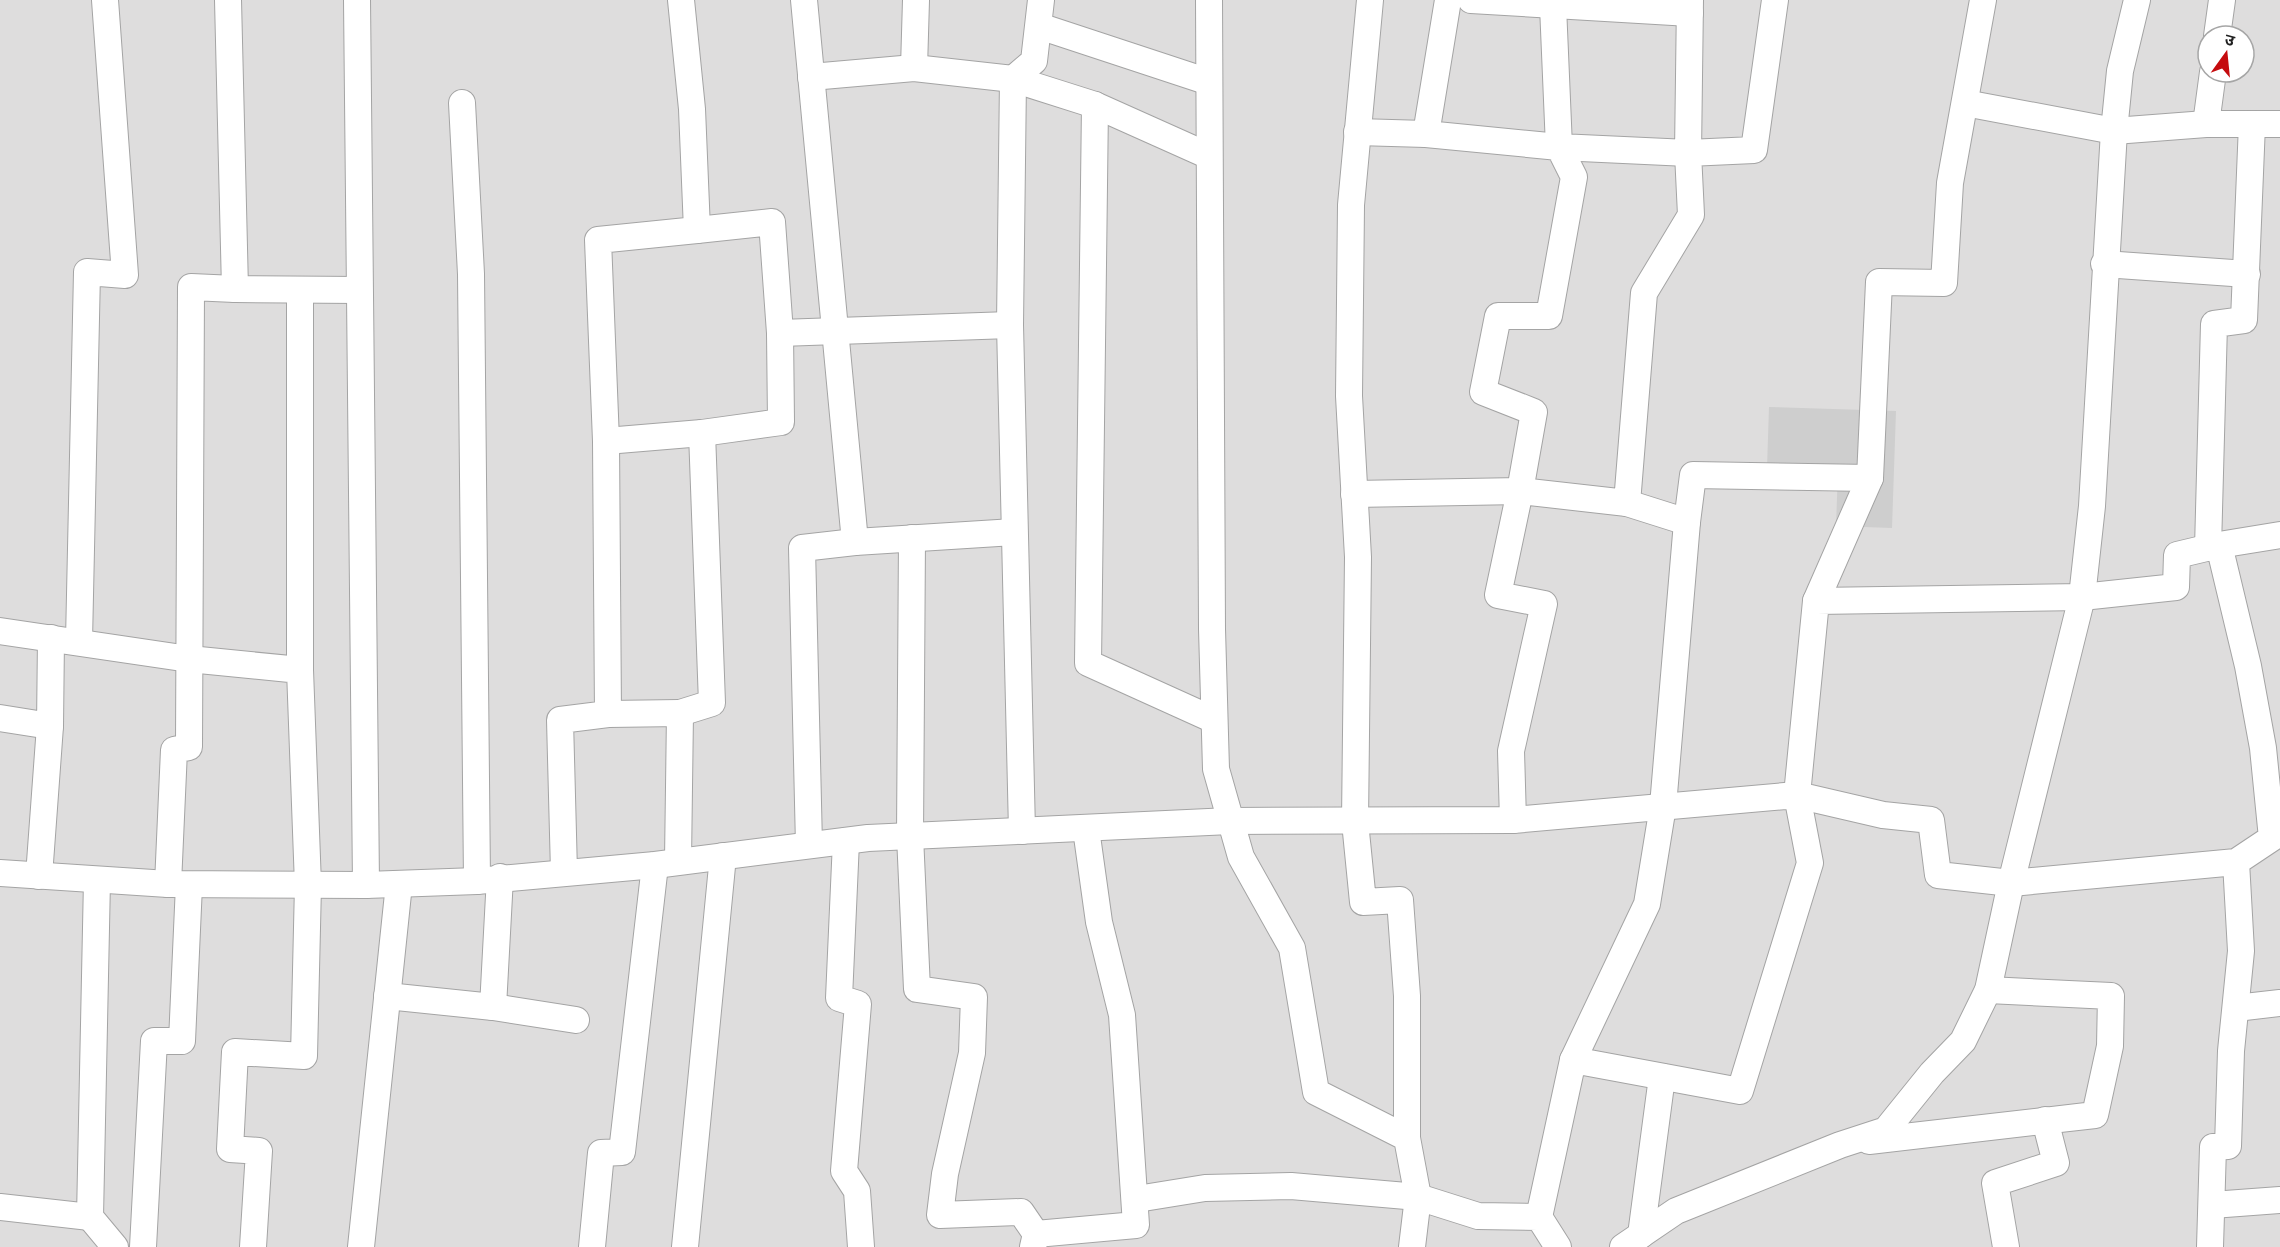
<svg xmlns="http://www.w3.org/2000/svg" width="2280" height="1247" viewBox="0 0 2280 1247" font-family="Jost,'Noto Sans Devanagari',sans-serif">
  <rect width="100%" height="100%" fill="#f0ede7"/>
  <path fill="#dedddd" fill-rule="evenodd" d="M 0,0 L 2280,0 L 2280,1247 L 0,1247 ZM 2208,36 L 2244,36 L 2244,72 L 2208,72 Z"/>
  <path fill="#cecece" d="M 1769,407 L 1896,411 L 1892,528 L 1836,526 L 1838,470 L 1767,468 Z"/>
  <g fill="none" stroke-linecap="round" stroke-linejoin="round">
    <defs>
      <g id="minor">
        <path d="M 228,0 L 235,289 L 359,290"/>
        <path d="M 357,0 L 366,885"/>
        <path d="M 804,0 L 855,542"/>
        <path d="M 1209,0 L 1212,629 L 1216,769 L 1241,857 L 1292,948 L 1316,1092 L 1407,1138 L 1418,1197 L 1412,1247"/>
        <path d="M 1370,0 L 1351,205 L 1349,396 L 1358,557 L 1355,822 L 1363,902 L 1400,900 L 1407,996 L 1407,1138"/>
        <path d="M 1471,0 L 1690,13"/>
        <path d="M 1553,6 L 1559,147 L 1688,153 L 1690,0"/>
        <path d="M 1039,26 L 1209,82"/>
        <path d="M 2217,36 L 2222,0"/>
        <path d="M 914,68 L 916,0"/>
        <path d="M 811,77 L 914,68 L 1013,79 L 1095,105 L 1209,156"/>
        <path d="M 462,103 L 471,274 L 477,881"/>
        <path d="M 1965,103 L 2114,131 L 2206,124 L 2280,124"/>
        <path d="M 1095,105 L 1088,663 L 1214,720"/>
        <path d="M 2206,124 L 2213,72"/>
        <path d="M 1357,132 L 1426,134"/>
        <path d="M 2104,264 L 2247,274"/>
        <path d="M 780,333 L 1010,325"/>
        <path d="M 606,441 L 702,433 L 781,422 L 780,333 L 772,222 L 697,230"/>
        <path d="M 1354,494 L 1520,491 L 1534,412 L 1483,392 L 1498,316 L 1549,316 L 1574,177 L 1559,147 L 1426,134 L 1448,0"/>
        <path d="M 1627,503 L 1687,522"/>
        <path d="M 912,538 L 910,836 L 917,989 L 974,997 L 972,1053 L 945,1174 L 940,1215 L 1021,1212 L 1036,1234"/>
        <path d="M 2219,545 L 2280,535"/>
        <path d="M 2208,548 L 2214,324 L 2244,320 L 2252,124"/>
        <path d="M 1816,601 L 1870,478 L 1879,282 L 1944,283 L 1950,183 L 1983,0"/>
        <path d="M 0,631 L 189,659 L 300,670 L 308,885 L 304,1056 L 235,1052 L 230,1149 L 259,1151 L 253,1247"/>
        <path d="M 79,641 L 87,272 L 125,275 L 105,0"/>
        <path d="M 300,670 L 300,290"/>
        <path d="M 680,713 L 712,703 L 702,433"/>
        <path d="M 608,714 L 680,713 L 678,861"/>
        <path d="M 0,718 L 50,726 L 51,638"/>
        <path d="M 1513,820 L 1511,751 L 1544,604 L 1498,595 L 1520,491 L 1627,503 L 1644,293 L 1691,215 L 1688,153 L 1754,150 L 1775,0"/>
        <path d="M 1022,831 L 1010,325 L 1013,79 L 1034,61 L 1041,0"/>
        <path d="M 846,841 L 839,998 L 858,1004 L 844,1171 L 857,1191 L 861,1247"/>
        <path d="M 809,845 L 802,548 L 855,542 L 1014,532"/>
        <path d="M 564,872 L 560,720 L 608,714 L 606,441 L 598,240 L 697,230 L 692,109 L 681,0"/>
        <path d="M 0,873 L 168,884 L 366,885 L 477,881 L 655,865 L 868,838 L 1230,821 L 1513,820 L 1797,795 L 1810,863 L 1740,1091 L 1573,1060 L 1539,1217"/>
        <path d="M 39,876 L 50,726"/>
        <path d="M 500,877 L 493,1007 L 576,1020"/>
        <path d="M 97,880 L 90,1217 L 115,1247"/>
        <path d="M 168,884 L 174,750 L 189,747 L 191,287 L 235,289"/>
        <path d="M 387,996 L 493,1007"/>
        <path d="M 2236,1008 L 2280,1003"/>
        <path d="M 1573,1060 L 1647,904 L 1663,806 L 1687,522 L 1693,475 L 1870,478"/>
        <path d="M 1869,1141 L 2095,1115 L 2110,1046 L 2111,996 L 1988,990"/>
        <path d="M 1137,1199 L 1205,1188 L 1291,1186 L 1418,1197 L 1478,1216 L 1539,1217 L 1558,1247"/>
        <path d="M 2212,1205 L 2280,1200"/>
        <path d="M 0,1207 L 90,1217"/>
        <path d="M 1641,1235 L 1662,1077"/>
        <path d="M 143,1247 L 154,1041 L 182,1041 L 189,885"/>
        <path d="M 361,1247 L 399,884"/>
        <path d="M 592,1247 L 601,1153 L 622,1152 L 655,865"/>
        <path d="M 685,1247 L 723,856"/>
        <path d="M 1033,1247 L 1036,1234 L 1136,1225 L 1122,1015 L 1099,922 L 1086,829"/>
        <path d="M 1623,1247 L 1676,1211 L 1840,1145 L 1886,1130 L 1932,1073 L 1963,1041 L 1988,990 L 2011,883 L 2082,597 L 2092,506 L 2114,131 L 2120,71 L 2137,0"/>
        <path d="M 2006,1247 L 1995,1183 L 2056,1163 L 2045,1120"/>
        <path d="M 2210,1247 L 2213,1147 L 2228,1146 L 2231,1051 L 2241,951 L 2236,862 L 2011,883 L 1938,875 L 1931,820 L 1883,815 L 1797,795 L 1816,601 L 2082,597 L 2176,587 L 2177,555 L 2219,545 L 2248,666 L 2263,748 L 2272,838 L 2236,862"/>
      </g>
    </defs>
    <use href="#minor" stroke="#a4a4a4" stroke-width="28"/>
    <use href="#minor" stroke="#fff" stroke-width="26"/>
  </g>
  <g transform="translate(2226 54) rotate(15)"><circle r="28" fill="#ffffff" stroke="#a6a6a6" stroke-width="1.5"/>
  <path d="M0-4.5L10 22L0 15L-10 22Z" fill="#c50b0e"/>
  <text y="-9" font-size="16" font-weight="bold" text-anchor="middle" fill="#202020">उ</text>
  </g>
</svg>
